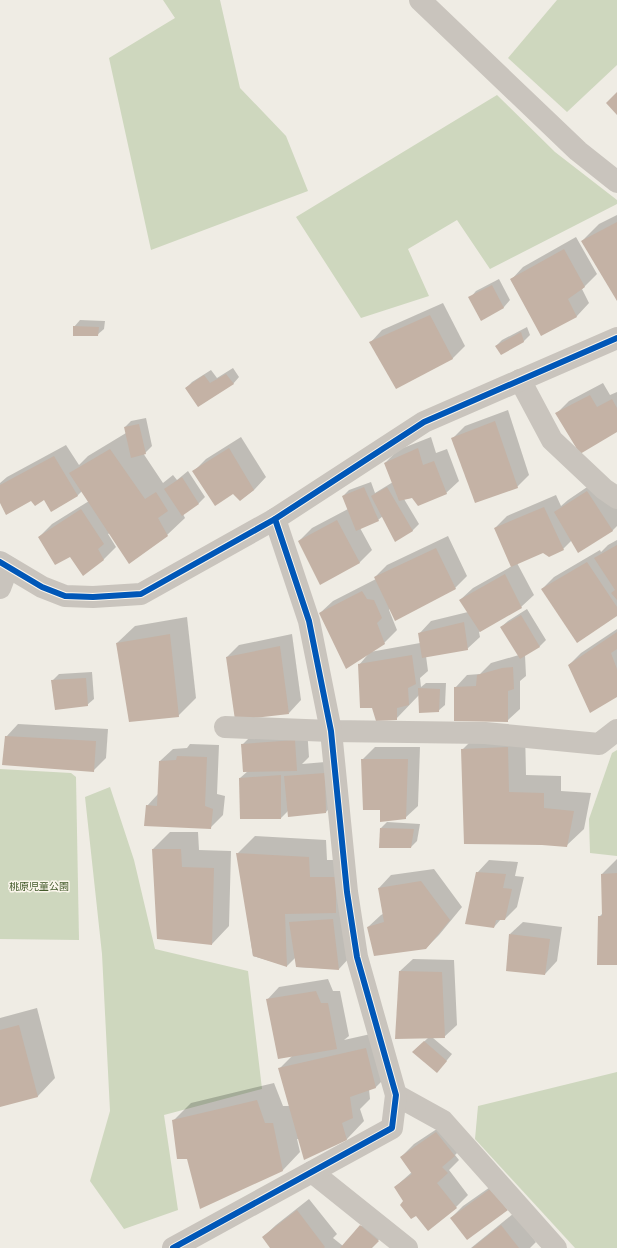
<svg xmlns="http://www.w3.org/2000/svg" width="617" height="1248" viewBox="0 0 617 1248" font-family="'DM Sans','Noto Sans JP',sans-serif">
  <rect width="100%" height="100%" fill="#efece4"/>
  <g fill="#ced7be">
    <path d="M 163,0 L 220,0 L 240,88 L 286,136 L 308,191 L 151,250 L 109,58 L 175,18 Z"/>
    <path d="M 557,0 L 617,0 L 617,65 L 567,112 L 508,58 Z"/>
    <path d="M 497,95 L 555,152 L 617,200 L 617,204 L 490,269 L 457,220 L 408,249 L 429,296 L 361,318 L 296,217 Z"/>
    <path d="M 617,750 L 617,856 L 590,853 L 589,819 L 612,753 Z"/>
    <path d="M 0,769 L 71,773 L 76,777 L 79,940 L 0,939 Z"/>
    <path d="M 110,787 L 134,860 L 155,949 L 248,971 L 262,1089 L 164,1115 L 178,1210 L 124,1229 L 90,1181 L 110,1111 L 102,954 L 85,797 Z"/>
    <path d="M 617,1072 L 617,1248 L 575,1248 L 475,1139 L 478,1106 Z"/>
  </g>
  <g fill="#0003">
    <path d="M 617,215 L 617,299 L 582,241 L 599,224 Z"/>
    <path d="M 576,237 L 597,274 L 582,289 L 589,303 L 577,316 L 542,334 L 511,280 L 523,267 Z"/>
    <path d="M 499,279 L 510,300 L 504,307 L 481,320 L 470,298 L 476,291 Z"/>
    <path d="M 443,303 L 465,346 L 452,359 L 370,343 L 382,330 Z"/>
    <path d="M 80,320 L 105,321 L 104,329 L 97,335 L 74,327 Z"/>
    <path d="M 527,327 L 530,335 L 524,341 L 501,354 L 496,346 L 502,340 Z"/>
    <path d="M 233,368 L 239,377 L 233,384 L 186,388 L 192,382 L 211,370 L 217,378 Z"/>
    <path d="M 603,383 L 610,395 L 617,392 L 617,430 L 556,414 L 569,401 Z"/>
    <path d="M 508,410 L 529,475 L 517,487 L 453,438 L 465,426 Z"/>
    <path d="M 146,418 L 152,446 L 145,453 L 143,453 L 163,483 L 173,475 L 177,480 L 188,471 L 205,497 L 199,503 L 183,514 L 185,518 L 167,535 L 110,533 L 108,534 L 116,547 L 104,559 L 83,574 L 70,555 L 39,537 L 52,524 L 89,501 L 82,491 L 77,496 L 45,499 L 0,500 L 0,483 L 7,477 L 66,445 L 79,465 L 88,456 L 126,433 L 125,427 L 131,421 Z"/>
    <path d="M 241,437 L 266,477 L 254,490 L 240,500 L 233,492 L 194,471 L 206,459 Z"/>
    <path d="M 431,437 L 436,453 L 447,449 L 459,481 L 446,493 L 404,499 L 419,524 L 412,531 L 383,516 L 378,520 L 360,528 L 372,550 L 359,563 L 299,541 L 312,528 L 348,509 L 343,496 L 349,490 L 371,482 L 375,493 L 393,482 L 385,463 L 398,450 Z"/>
    <path d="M 599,479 L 617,507 L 617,526 L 612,531 L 572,540 L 563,549 L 543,552 L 517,563 L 534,595 L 521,607 L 479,632 L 480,637 L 467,649 L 426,656 L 428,671 L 420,678 L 421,687 L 426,683 L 446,683 L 445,705 L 438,711 L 420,694 L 396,719 L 359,665 L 370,652 L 420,643 L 419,634 L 431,621 L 468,612 L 460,600 L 473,588 L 512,566 L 495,528 L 507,516 L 556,495 L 561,506 L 568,500 Z"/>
    <path d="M 448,536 L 467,576 L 455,588 L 390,608 L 389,610 L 397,630 L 384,643 L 320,613 L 333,601 L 376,579 L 375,577 L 387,565 Z"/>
    <path d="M 617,540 L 617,615 L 542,589 L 554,577 L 600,550 L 601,552 L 608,545 Z"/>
    <path d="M 527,609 L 546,640 L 540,646 L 525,655 L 526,676 L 520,681 L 520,709 L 507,721 L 455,688 L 467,675 L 480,674 L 491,663 L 519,655 L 501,627 L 508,621 Z"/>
    <path d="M 187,617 L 196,698 L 178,716 L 117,643 L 135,626 Z"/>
    <path d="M 617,629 L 617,695 L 569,665 L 581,653 Z"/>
    <path d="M 292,634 L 301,700 L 289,713 L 227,657 L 239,645 Z"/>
    <path d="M 92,672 L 94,699 L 87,705 L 53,680 L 59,674 Z"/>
    <path d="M 18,724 L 108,729 L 106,758 L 93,771 L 6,737 Z"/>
    <path d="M 307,728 L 309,757 L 302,764 L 337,761 L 338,799 L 326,812 L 288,811 L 281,818 L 240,778 L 248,771 L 242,745 L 255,732 Z"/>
    <path d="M 525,730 L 526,775 L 561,776 L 561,791 L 591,793 L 584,829 L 566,846 L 462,750 L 480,732 Z"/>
    <path d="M 190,744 L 219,745 L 217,794 L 225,796 L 223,815 L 210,828 L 147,806 L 158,794 L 160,761 L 173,749 L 187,748 Z"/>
    <path d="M 375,747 L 420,747 L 418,806 L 405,818 L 381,809 L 362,760 Z"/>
    <path d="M 387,822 L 420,824 L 417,841 L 411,847 L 381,828 Z"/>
    <path d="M 170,832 L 198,832 L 199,850 L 231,851 L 229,926 L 212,944 L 153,849 Z"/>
    <path d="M 255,836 L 326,840 L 327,860 L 353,860 L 351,956 L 339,969 L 297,967 L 296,957 L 287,966 L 253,956 L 238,853 Z"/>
    <path d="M 617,859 L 617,964 L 599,917 L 603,913 L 602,874 Z"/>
    <path d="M 489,860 L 518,862 L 515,876 L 524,877 L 517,907 L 505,919 L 501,919 L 494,927 L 477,873 Z"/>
    <path d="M 434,869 L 462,907 L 439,935 L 426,948 L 368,927 L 381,915 L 383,914 L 379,888 L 391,875 Z"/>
    <path d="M 523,922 L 562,927 L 557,961 L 545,974 L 510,934 Z"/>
    <path d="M 413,959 L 454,960 L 457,1025 L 444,1037 L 433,1038 L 452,1054 L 443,1065 L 413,1052 L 428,1038 L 400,971 Z"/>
    <path d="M 328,979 L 333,991 L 340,991 L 349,1036 L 344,1040 L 384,1031 L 393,1070 L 376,1087 L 369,1089 L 370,1099 L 360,1109 L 364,1121 L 347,1139 L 297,1139 L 300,1152 L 283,1170 L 188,1158 L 173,1121 L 191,1103 L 274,1083 L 283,1106 L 290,1106 L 279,1069 L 293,1055 L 267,1000 L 279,987 Z"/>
    <path d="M 37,1008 L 55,1078 L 38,1096 L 0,1106 L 0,1018 Z"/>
    <path d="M 449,1121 L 467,1143 L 455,1155 L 459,1160 L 449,1170 L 468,1195 L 456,1207 L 404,1201 L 395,1187 L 412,1172 L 401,1157 L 414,1144 Z"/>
    <path d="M 503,1178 L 520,1197 L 451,1218 L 463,1206 Z"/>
    <path d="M 309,1199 L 337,1234 L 333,1238 L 343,1246 L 367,1220 L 384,1234 L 371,1248 L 271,1248 L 263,1237 L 276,1225 Z"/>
    <path d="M 514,1213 L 536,1242 L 530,1248 L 471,1248 Z"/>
  </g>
  <g fill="#c4b2a5">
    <path d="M 617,92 L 617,115 L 606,103 Z"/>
    <path d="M 617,222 L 617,301 L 581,241 Z"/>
    <path d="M 564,249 L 585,287 L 568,299 L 577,317 L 541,336 L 510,279 Z"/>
    <path d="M 492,285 L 504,308 L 481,321 L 468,297 Z"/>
    <path d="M 430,315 L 453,359 L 396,389 L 369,342 Z"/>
    <path d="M 73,326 L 99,327 L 98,336 L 73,336 Z"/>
    <path d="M 521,332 L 524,342 L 501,355 L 495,346 Z"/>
    <path d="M 226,374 L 234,384 L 198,407 L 185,388 L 204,375 L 210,383 Z"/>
    <path d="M 590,395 L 597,407 L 612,399 L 617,408 L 617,432 L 580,454 L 555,413 Z"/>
    <path d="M 495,421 L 518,488 L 475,503 L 451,438 Z"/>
    <path d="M 139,424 L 146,454 L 131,458 L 124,427 Z"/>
    <path d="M 229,448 L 254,490 L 240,501 L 233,494 L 215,506 L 192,471 Z"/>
    <path d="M 418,448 L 423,465 L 434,461 L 447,494 L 418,506 L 412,498 L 399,501 L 384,463 Z"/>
    <path d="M 110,449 L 145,499 L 156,492 L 168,511 L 158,518 L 168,536 L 129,564 L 69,473 Z"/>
    <path d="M 54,456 L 78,496 L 51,512 L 44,500 L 35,506 L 31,501 L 6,515 L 0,503 L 0,485 Z"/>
    <path d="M 182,477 L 199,504 L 182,516 L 164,489 Z"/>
    <path d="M 364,487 L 379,521 L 356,531 L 342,496 Z"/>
    <path d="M 387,487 L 413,531 L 395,542 L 371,496 Z"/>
    <path d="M 587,491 L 613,531 L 578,553 L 554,512 Z"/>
    <path d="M 544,507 L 564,550 L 549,557 L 543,553 L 511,567 L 494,528 Z"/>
    <path d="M 81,509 L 104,544 L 98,549 L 104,560 L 83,576 L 70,557 L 55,565 L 38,537 Z"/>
    <path d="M 337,520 L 360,563 L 320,585 L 298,541 Z"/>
    <path d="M 617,545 L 617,600 L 611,593 L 615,590 L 594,558 Z"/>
    <path d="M 436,548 L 456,589 L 395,621 L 374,577 Z"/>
    <path d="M 587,562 L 617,607 L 617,616 L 577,643 L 541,589 Z"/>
    <path d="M 505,574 L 522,608 L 480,632 L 459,600 Z"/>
    <path d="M 362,591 L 367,599 L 374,600 L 382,618 L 377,623 L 385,644 L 346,669 L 319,613 Z"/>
    <path d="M 521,615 L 540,647 L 520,659 L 500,627 Z"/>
    <path d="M 464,622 L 468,650 L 422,658 L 418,633 Z"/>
    <path d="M 617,632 L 617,649 L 611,653 L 617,669 L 617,697 L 590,713 L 568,665 Z"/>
    <path d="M 170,634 L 179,717 L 129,722 L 116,643 Z"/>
    <path d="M 280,646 L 289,714 L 235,720 L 226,657 Z"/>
    <path d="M 412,655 L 416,684 L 408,688 L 409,705 L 397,708 L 397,720 L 376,721 L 372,708 L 360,708 L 358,664 Z"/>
    <path d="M 513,667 L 514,689 L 508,691 L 508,722 L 454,721 L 454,687 L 476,686 L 477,675 L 502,668 Z"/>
    <path d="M 86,678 L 88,706 L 55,710 L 51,680 Z"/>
    <path d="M 418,688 L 440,689 L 439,712 L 419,713 Z"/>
    <path d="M 5,736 L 96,741 L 94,772 L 2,765 Z"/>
    <path d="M 295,740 L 297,771 L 243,772 L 241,744 Z"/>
    <path d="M 508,747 L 509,792 L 544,793 L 544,808 L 574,811 L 567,847 L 542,845 L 464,844 L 461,749 Z"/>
    <path d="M 177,756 L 207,757 L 205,806 L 213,809 L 211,829 L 144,826 L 146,805 L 157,806 L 159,761 L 176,760 Z"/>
    <path d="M 361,759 L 408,759 L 406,819 L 380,822 L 380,810 L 363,810 Z"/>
    <path d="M 325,773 L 326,813 L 288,817 L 284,776 Z"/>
    <path d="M 281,775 L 281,819 L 240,819 L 239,778 Z"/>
    <path d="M 380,828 L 414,829 L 411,848 L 379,848 Z"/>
    <path d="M 152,849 L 181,849 L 182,867 L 214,868 L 212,945 L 157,939 Z"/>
    <path d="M 236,853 L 309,857 L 310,877 L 336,877 L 336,913 L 285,914 L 287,967 L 253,956 Z"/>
    <path d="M 476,872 L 506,874 L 503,888 L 512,889 L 505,920 L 496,920 L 494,928 L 465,924 Z"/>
    <path d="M 617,873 L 617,965 L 597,965 L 598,916 L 602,916 L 601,874 Z"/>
    <path d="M 421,881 L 450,920 L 426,949 L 374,956 L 367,927 L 384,922 L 378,888 Z"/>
    <path d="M 333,919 L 339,970 L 296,967 L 289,922 Z"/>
    <path d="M 509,934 L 550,939 L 545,975 L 506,971 Z"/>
    <path d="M 399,971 L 442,972 L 445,1038 L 395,1039 Z"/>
    <path d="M 316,991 L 321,1003 L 328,1003 L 337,1049 L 278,1059 L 266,999 Z"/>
    <path d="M 19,1025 L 38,1097 L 0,1107 L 0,1030 Z"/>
    <path d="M 424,1041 L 447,1061 L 437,1073 L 412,1052 Z"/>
    <path d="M 366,1048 L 376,1088 L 350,1097 L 353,1118 L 342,1123 L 347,1140 L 304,1160 L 278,1068 Z"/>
    <path d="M 257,1100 L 265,1123 L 273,1123 L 283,1171 L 200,1209 L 187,1159 L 177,1159 L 172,1120 Z"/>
    <path d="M 436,1132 L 455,1156 L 442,1167 L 448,1173 L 437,1183 L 457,1208 L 428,1231 L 416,1216 L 411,1219 L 400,1205 L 403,1201 L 394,1187 L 412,1174 L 400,1157 Z"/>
    <path d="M 490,1189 L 508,1210 L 467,1240 L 450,1218 Z"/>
    <path d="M 297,1210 L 325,1247 L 324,1248 L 270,1248 L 262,1237 Z"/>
    <path d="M 360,1225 L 379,1241 L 372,1248 L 340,1248 Z"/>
    <path d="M 501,1225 L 519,1248 L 472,1248 Z"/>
  </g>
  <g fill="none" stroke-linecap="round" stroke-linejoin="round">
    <g stroke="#c9c4bd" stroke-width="22">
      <path d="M 420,0 L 578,151 L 617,182"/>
      <path d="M 520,380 L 552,440 L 604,489 L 617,498"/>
      <path d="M 0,562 L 42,587 L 65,596 L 93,597 L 141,594 L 275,519 L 424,422 L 617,338"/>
      <path d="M 0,588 L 8,567"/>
      <path d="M 225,727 L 331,731 L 485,733 L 599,744 L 617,730"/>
      <path d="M 396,1095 L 443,1121 L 556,1248"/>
      <path d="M 312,1172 L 407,1248"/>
      <path d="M 173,1248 L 392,1128 L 396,1095 L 357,957 L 347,892 L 331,731 L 309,621 L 275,519"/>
    </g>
    <defs>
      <g id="cycleway">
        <path d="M 0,562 L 42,587 L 65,596 L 93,597 L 141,594 L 275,519 L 424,422 L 617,338"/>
        <path d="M 173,1248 L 392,1128 L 396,1095 L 357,957 L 347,892 L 331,731 L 309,621 L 275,519"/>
      </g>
    </defs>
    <use href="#cycleway" stroke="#fbf6ec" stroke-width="8"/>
    <use href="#cycleway" stroke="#0057b8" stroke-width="6"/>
  </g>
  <g text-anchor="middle" stroke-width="3" stroke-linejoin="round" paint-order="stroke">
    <g font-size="10" fill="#445b2c" stroke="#fbf6ec">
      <text x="39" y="890">桃原児童公園</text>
    </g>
  </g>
</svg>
